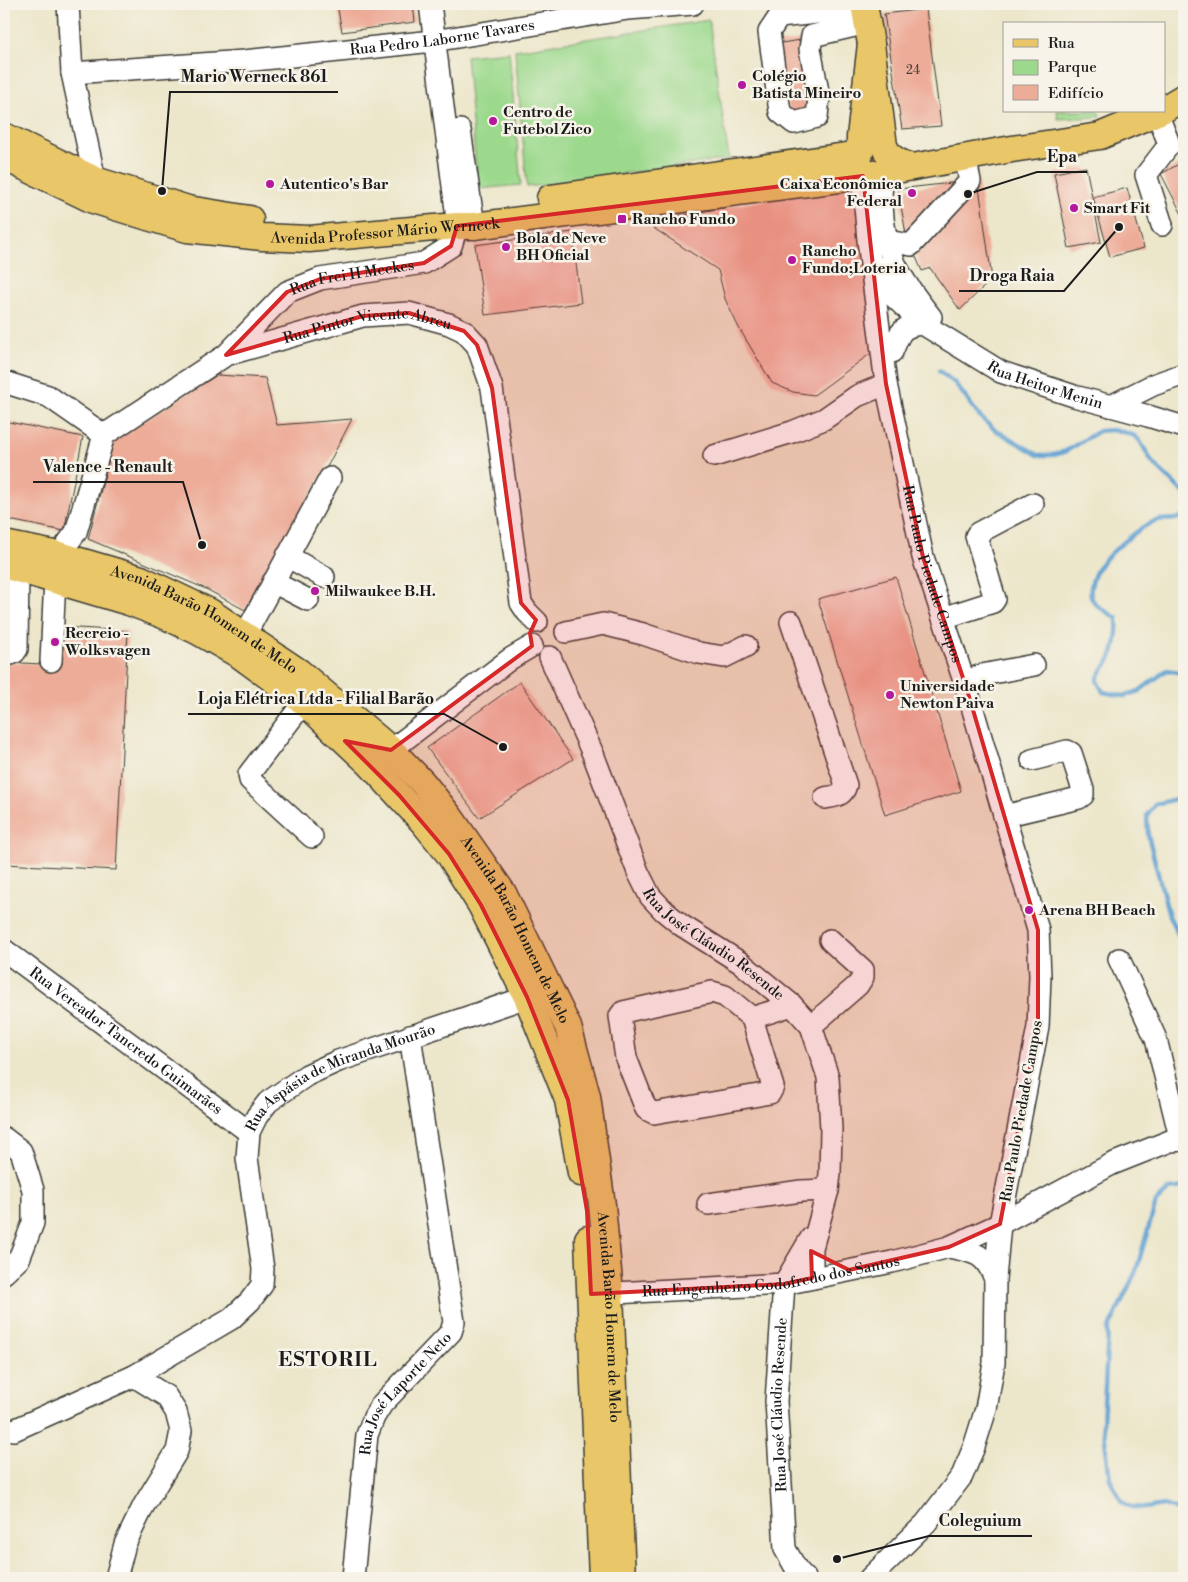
<svg xmlns="http://www.w3.org/2000/svg" width="1188" height="1582" viewBox="0 0 1188 1582" font-family="'Libre Bodoni',serif">
  <rect width="100%" height="100%" fill="#f7f3e8"/>
  <filter id="ink" filterUnits="userSpaceOnUse"><feTurbulence type="fractalNoise" baseFrequency=".02" numOctaves="2"/><feDisplacementMap in="SourceGraphic" scale="10" xChannelSelector="R" yChannelSelector="G"/><feConvolveMatrix kernelMatrix="1 2 1 2 8 2 1 2 1" color-interpolation-filters="sRGB"/></filter>
  <filter id="wash" filterUnits="userSpaceOnUse"><feTurbulence type="fractalNoise" baseFrequency=".0096" numOctaves="4" result="noise"/><feDisplacementMap in="SourceGraphic" scale="20" xChannelSelector="R" yChannelSelector="G"/><feGaussianBlur stdDeviation="1.12" result="paint"/><feColorMatrix in="noise" values="0 0 0 0 0 0 0 0 0 0 0 0 0 0 0 0 0 1.4 0 .05"/><feComposite in="paint" operator="in"/></filter>
  <g filter="url(#wash)">
    <rect width="100%" height="100%" fill="#ece6ca"/>
    <g fill="#9cd98d" stroke="#5c7a54">
      <path d="M 709,20 L 729,159 L 527,187 L 515,50 Z"/>
      <path d="M 509,52 L 521,185 L 478,189 L 466,56 Z"/>
      <path d="M 1057,111 L 1098,111 L 1100,117 L 1058,119 Z"/>
    </g>
    <g fill="none" stroke-linecap="round" stroke-linejoin="round">
      <g stroke="#5ea0d2" stroke-width="4.5">
        <path d="M 939,371 L 955,383 L 980,417 L 994,429 L 1038,455 L 1054,455 L 1066,451 L 1099,431 L 1112,430 L 1123,432 L 1135,436 L 1140,441 L 1152,462 L 1184,493"/>
        <path d="M 1184,515 C 1173,523 1166,517 1155,521 C 1141,526 1111,552 1101,564 C 1095,571 1089,587 1091,596 C 1094,607 1109,613 1117,618 C 1118,631 1116,650 1109,661 C 1104,669 1100,670 1097,681 L 1103,692 L 1124,696 L 1139,691 L 1167,670 L 1178,672 L 1184,678"/>
        <path d="M 1184,797 L 1155,804 L 1147,815 L 1148,835 L 1169,916 L 1184,946"/>
        <path d="M 1184,1187 L 1170,1189 L 1156,1202 L 1136,1271 L 1108,1330 L 1103,1423 L 1110,1479 L 1122,1502 L 1131,1507 L 1146,1508 L 1164,1505 L 1175,1509 L 1184,1518"/>
      </g>
    </g>
    <g id="blocks">
      <g fill="#edac98">
        <path d="M 337,4 L 413,4 L 415,22 L 342,32 Z"/>
        <path d="M 926,9 L 941,126 L 902,129 L 884,14 Z"/>
        <path d="M 801,40 L 813,114 L 791,117 L 775,44 Z"/>
        <path d="M 1184,161 L 1184,218 L 1161,174 Z"/>
        <path d="M 1086,167 L 1101,242 L 1069,248 L 1054,173 Z"/>
        <path d="M 978,180 L 992,279 L 960,310 L 930,268 L 922,271 L 906,234 L 898,189 Z"/>
        <path d="M 856,184 L 878,348 L 814,395 L 793,392 L 772,383 L 739,328 L 725,299 L 718,270 L 644,222 Z"/>
        <path d="M 1127,188 L 1144,248 L 1110,257 L 1093,197 Z"/>
        <path d="M 572,232 L 581,303 L 485,315 L 475,245 Z"/>
        <path d="M 217,375 L 265,378 L 277,425 L 352,419 L 328,465 L 245,610 L 206,589 L 88,539 L 114,440 Z"/>
        <path d="M 4,421 L 83,437 L 64,531 L 4,519 Z"/>
        <path d="M 896,577 L 961,791 L 885,815 L 818,599 Z"/>
        <path d="M 61,627 L 128,631 L 116,870 L 4,864 L 4,662 L 59,665 Z"/>
        <path d="M 520,682 L 573,759 L 479,818 L 427,748 Z"/>
      </g>
    </g>
  </g>
  <g filter="url(#ink)">
    <use href="#blocks" fill-opacity="0" stroke="#3b3a36" stroke-width="1"/>
    <g fill="none" stroke-linecap="round" stroke-linejoin="round">
      <defs>
        <g id="minor">
          <path d="M 68,4 L 72,73 L 95,180 L 94,191"/>
          <path d="M 864,8 L 779,17 L 769,32 L 780,112 L 794,123 L 817,117 L 819,97 L 810,49 L 812,36 L 867,23"/>
          <path id="s1" d="M 72,73 L 244,61 L 433,41 L 628,9 L 693,4"/>
          <path d="M 1157,113 L 1168,141 L 1169,145 L 1146,175 L 1162,225"/>
          <path d="M 460,130 L 474,226"/>
          <path id="s2" d="M 861,161 L 868,240 L 886,384 L 923,557 L 968,693 L 1038,930 L 1040,976 L 1038,1027 L 1000,1224 L 995,1279 L 994,1363 L 986,1409 L 974,1447 L 962,1476 L 926,1523 L 870,1578"/>
          <path d="M 903,170 C 899,172 893,173 889,176 C 879,184 881,195 882,205 C 884,255 901,279 931,317"/>
          <path d="M 887,241 L 911,245 L 970,181 L 965,157"/>
          <path id="s3" d="M 877,267 L 884,285 L 893,296 L 923,324 L 1001,372 L 1074,396 L 1148,416 L 1184,427"/>
          <path d="M 892,352 C 900,333 900,326 923,324"/>
          <path id="s4" d="M 228,353 L 287,292 L 320,279 L 424,263 L 451,246 L 457,226 L 456,210 L 430,4"/>
          <path d="M 4,382 L 48,396 L 104,435"/>
          <path d="M 1111,406 L 1153,385 L 1184,374"/>
          <path id="s5" d="M 104,435 L 226,355 L 363,316 L 409,313 L 449,324 L 464,331 L 477,345 L 492,388 L 521,603 L 527,612 L 537,622"/>
          <path d="M 714,456 L 792,432 L 824,419 L 857,396 L 886,384"/>
          <path d="M 59,555 L 76,532 L 104,435"/>
          <path d="M 287,556 L 324,577"/>
          <path d="M 273,582 L 308,600"/>
          <path d="M 943,618 L 993,602 L 995,599 L 976,536 L 978,533 L 1033,504"/>
          <path d="M 791,622 L 846,785 C 843,796 836,796 825,798"/>
          <path d="M 566,632 L 603,624 L 643,634 L 699,653 L 724,657 L 746,646"/>
          <path d="M 245,635 L 330,478"/>
          <path d="M 4,654 C 10,655 14,655 17,649 L 18,569"/>
          <path id="s6" d="M 550,657 L 593,754 L 638,872 L 650,896 L 664,911 L 681,925 L 741,963 L 792,1005 L 811,1026 L 828,1077 L 831,1129 L 830,1174 L 828,1190 L 812,1248 L 812,1278"/>
          <path d="M 51,661 L 55,579"/>
          <path d="M 964,682 L 982,675 L 1034,665"/>
          <path d="M 304,702 L 249,774 L 250,780 L 312,837"/>
          <path d="M 391,750 L 510,659 L 532,646"/>
          <path d="M 1004,816 L 1079,798 L 1083,795 L 1083,790 L 1071,753 L 1067,751 L 1032,760"/>
          <path id="s7" d="M 4,950 L 249,1132"/>
          <path d="M 1119,959 L 1156,1039 L 1178,1129 L 1183,1139"/>
          <path d="M 712,992 L 725,996 L 752,1018 L 773,1087 L 770,1093 L 654,1113 L 646,1109 L 626,1058 L 620,1016 L 623,1012 Z"/>
          <path d="M 752,1018 L 792,1005"/>
          <path d="M 811,1026 L 858,985 L 863,977 L 863,970 L 830,940"/>
          <path d="M 4,1138 L 21,1151 L 33,1190 L 33,1223 L 19,1259 L 4,1273"/>
          <path d="M 708,1204 L 801,1191 L 828,1190"/>
          <path d="M 949,1247 C 974,1252 985,1253 995,1279"/>
          <path id="s8" d="M 596,1294 L 784,1284 L 892,1262 L 949,1247 L 1000,1224 L 1112,1164 L 1170,1141 L 1184,1140"/>
          <path id="s9" d="M 4,1429 L 14,1430 L 134,1376 L 231,1319 L 250,1301 L 262,1285 L 263,1269 L 247,1158 L 249,1132 L 257,1116 L 268,1102 L 307,1075 L 338,1061 L 527,997"/>
          <path d="M 116,1578 L 125,1544 L 144,1505 L 177,1451 L 181,1431 L 176,1412 L 166,1396 L 134,1376"/>
          <path id="s10" d="M 353,1578 L 367,1435 L 374,1417 L 382,1404 L 451,1332 L 454,1322 L 410,1036"/>
          <path id="s11" d="M 805,1578 L 797,1570 L 785,1549 L 776,1401 L 784,1284 L 811,1238"/>
        </g>
        <g id="major">
          <path d="M 864,4 L 871,44 L 884,146 C 890,160 899,162 911,167"/>
          <path d="M 1164,109 L 1184,97"/>
          <path d="M 4,136 L 95,180 L 188,209 L 250,219"/>
          <path id="s12" d="M 4,157 L 93,200 L 187,229 L 262,237 L 309,239 L 457,226 L 474,226 L 863,176 L 1012,149 L 1100,136 L 1160,111"/>
          <path d="M 550,198 L 860,154 L 860,137 L 871,44"/>
          <path id="s13" d="M 4,544 L 59,555 L 141,579 L 210,612 L 299,672 L 391,750 L 423,783 L 450,817 L 503,893 L 568,1027 L 587,1096 L 602,1205 L 610,1293 L 622,1578"/>
          <path d="M 4,565 L 129,602 L 163,615 L 197,631 L 241,656 L 304,702 L 370,764 L 424,823 L 449,854 L 481,905 L 527,997 L 568,1100 L 581,1173"/>
          <path d="M 588,1239 L 602,1578"/>
        </g>
      </defs>
      <use href="#minor" stroke="#3b3a36" stroke-width="24"/>
      <use href="#major" stroke="#3b3a36" stroke-width="29"/>
      <use href="#minor" stroke="#fff" stroke-width="21"/>
      <use href="#major" stroke="#e9c769" stroke-width="26"/>
    </g>
  </g>
  <path fill="#d62828" fill-opacity="0.2" stroke="#d62828" stroke-width="4" stroke-linejoin="round" d="M 863,176 L 886,384 L 923,557 L 968,693 L 1038,930 L 1038,1027 L 1000,1224 L 949,1247 L 849,1270 L 811,1251 L 812,1278 L 784,1284 L 591,1294 L 587,1211 L 568,1100 L 527,997 L 481,905 L 449,854 L 399,795 L 345,741 L 391,750 L 532,646 L 530,633 L 536,620 L 521,603 L 492,388 L 477,345 L 464,331 L 409,313 L 363,316 L 226,355 L 287,292 L 320,279 L 424,263 L 451,246 L 457,226 Z"/>
  <g fill="#b5179e" stroke="#f7f3e8" stroke-width="2">
    <circle cx="742" cy="85" r="5"/>
    <circle cx="493" cy="121" r="5"/>
    <circle cx="270" cy="184" r="5"/>
    <circle cx="912" cy="193" r="5"/>
    <circle cx="1074" cy="208" r="5"/>
    <rect x="617" y="214" width="10" height="10" rx="2.5"/>
    <circle cx="506" cy="247" r="5"/>
    <circle cx="792" cy="260" r="5"/>
    <circle cx="315" cy="591" r="5"/>
    <circle cx="55" cy="642" r="5"/>
    <circle cx="890" cy="695" r="5"/>
    <circle cx="1029" cy="910" r="5"/>
  </g>
  <g text-anchor="middle" stroke-width="5" stroke-linejoin="round" paint-order="stroke">
    <g font-size="12" fill="#50403b">
      <text x="913" y="74">24</text>
    </g>
    <g font-size="15" fill="#1c1c1c" stroke="#f7f3e8">
      <text dy="5" stroke="none"><textPath href="#s1" startOffset="372">Rua Pedro Laborne Tavares</textPath></text>
      <text dy="5" stroke="none"><textPath href="#s12" startOffset="396">Avenida Professor Mário Werneck</textPath></text>
      <text dy="5" stroke="none"><textPath href="#s4" startOffset="152">Rua Frei H Meekes</textPath></text>
      <text dy="5" stroke="none"><textPath href="#s5" startOffset="292">Rua Pintor Vicente Abreu</textPath></text>
      <text dy="5" stroke="none"><textPath href="#s3" startOffset="212">Rua Heitor Menin</textPath></text>
      <text dy="5" stroke="none"><textPath href="#s2" startOffset="420">Rua Paulo Piedade Campos</textPath></text>
      <text dy="5" stroke="none"><textPath href="#s13" startOffset="216">Avenida Barão Homem de Melo</textPath></text>
      <text dy="5" stroke="none"><textPath href="#s13" startOffset="666">Avenida Barão Homem de Melo</textPath></text>
      <text dy="5" stroke="none"><textPath href="#s6" startOffset="339">Rua José Cláudio Resende</textPath></text>
      <text dy="5" stroke="none"><textPath href="#s7" startOffset="152">Rua Vereador Tancredo Guimarães</textPath></text>
      <text dy="5" stroke="none"><textPath href="#s9" startOffset="565">Rua Aspásia de Miranda Mourão</textPath></text>
      <text transform="translate(1021 1111) rotate(-80)" y="5">Rua Paulo Piedade Campos</text>
      <text dy="5" stroke="none"><textPath href="#s8" startOffset="176">Rua Engenheiro Godofredo dos Santos</textPath></text>
      <text dy="5" stroke="none"><textPath href="#s13" startOffset="1071">Avenida Barão Homem de Melo</textPath></text>
      <text dy="5" stroke="none"><textPath href="#s10" startOffset="199">Rua José Laporte Neto</textPath></text>
      <text dy="5" stroke="none"><textPath href="#s11" startOffset="180">Rua José Cláudio Resende</textPath></text>
    </g>
    <g font-size="15" font-weight="bold" fill="#1c1c1c" stroke="#f7f3e8" text-anchor="start">
      <text x="752" y="81">Colégio<tspan x="752" dy="17">Batista Mineiro</tspan></text>
      <text x="503" y="117">Centro de<tspan x="503" dy="17">Futebol Zico</tspan></text>
      <text x="280" y="189">Autentico's Bar</text>
      <text x="902" y="189" text-anchor="end">Caixa Econômica<tspan x="902" dy="17">Federal</tspan></text>
      <text x="1084" y="213">Smart Fit</text>
      <text x="632" y="224">Rancho Fundo</text>
      <text x="516" y="243">Bola de Neve<tspan x="516" dy="17">BH Oficial</tspan></text>
      <text x="802" y="256">Rancho<tspan x="802" dy="17">Fundo;Loteria</tspan></text>
      <text x="325" y="596">Milwaukee B.H.</text>
      <text x="65" y="638">Recreio -<tspan x="65" dy="17">Wolksvagen</tspan></text>
      <text x="900" y="691">Universidade<tspan x="900" dy="17">Newton Paiva</tspan></text>
      <text x="1039" y="915">Arena BH Beach</text>
    </g>
    <g font-size="20" font-weight="bold" letter-spacing="1" fill="#1c1c1c" stroke="#f7f3e8">
      <text x="328" y="1366">ESTORIL</text>
    </g>
  </g>
  <path fill="none" stroke="#1c1c1c" stroke-width="2" d="M162 191L170 92H338M968 194L1037 172H1087M1119 227L1064 291H959M202 545L183 482H33M503 747L444 714H188M837 1559L929 1536H1032"/>
  <g fill="#1c1c1c" stroke="#f7f3e8" stroke-width="2">
    <circle cx="162" cy="191" r="5"/>
    <circle cx="968" cy="194" r="5"/>
    <circle cx="1119" cy="227" r="5"/>
    <circle cx="202" cy="545" r="5"/>
    <circle cx="503" cy="747" r="5"/>
    <circle cx="837" cy="1559" r="5"/>
  </g>
  <g font-size="16" text-anchor="middle" font-weight="bold" fill="#1c1c1c" stroke="#f7f3e8" stroke-width="5" stroke-linejoin="round" paint-order="stroke">
    <text x="254" y="82">Mario Werneck 861</text>
    <text x="1062" y="162">Epa</text>
    <text x="1012" y="281">Droga Raia</text>
    <text x="108" y="472">Valence - Renault</text>
    <text x="316" y="704">Loja Elétrica Ltda - Filial Barão</text>
    <text x="980" y="1526">Coleguium</text>
  </g>
  <rect width="1188" height="1582" fill="none" stroke="#f7f3e8" stroke-width="20"/>
  <rect x="1003" y="22" width="162" height="90" fill="#f7f3e8" stroke="#9f9d96"/>
  <rect x="1013" y="39" width="25" height="8" fill="#e9c769" stroke="#9f9d96"/>
  <text x="1048" y="48" font-size="15" fill="#1c1c1c">Rua</text>
  <rect x="1013" y="60" width="25" height="15" fill="#9cd98d" stroke="#9f9d96"/>
  <text x="1048" y="72" font-size="15" fill="#1c1c1c">Parque</text>
  <rect x="1013" y="85" width="25" height="15" fill="#edac98" stroke="#9f9d96"/>
  <text x="1048" y="98" font-size="15" fill="#1c1c1c">Edifício</text>
</svg>
